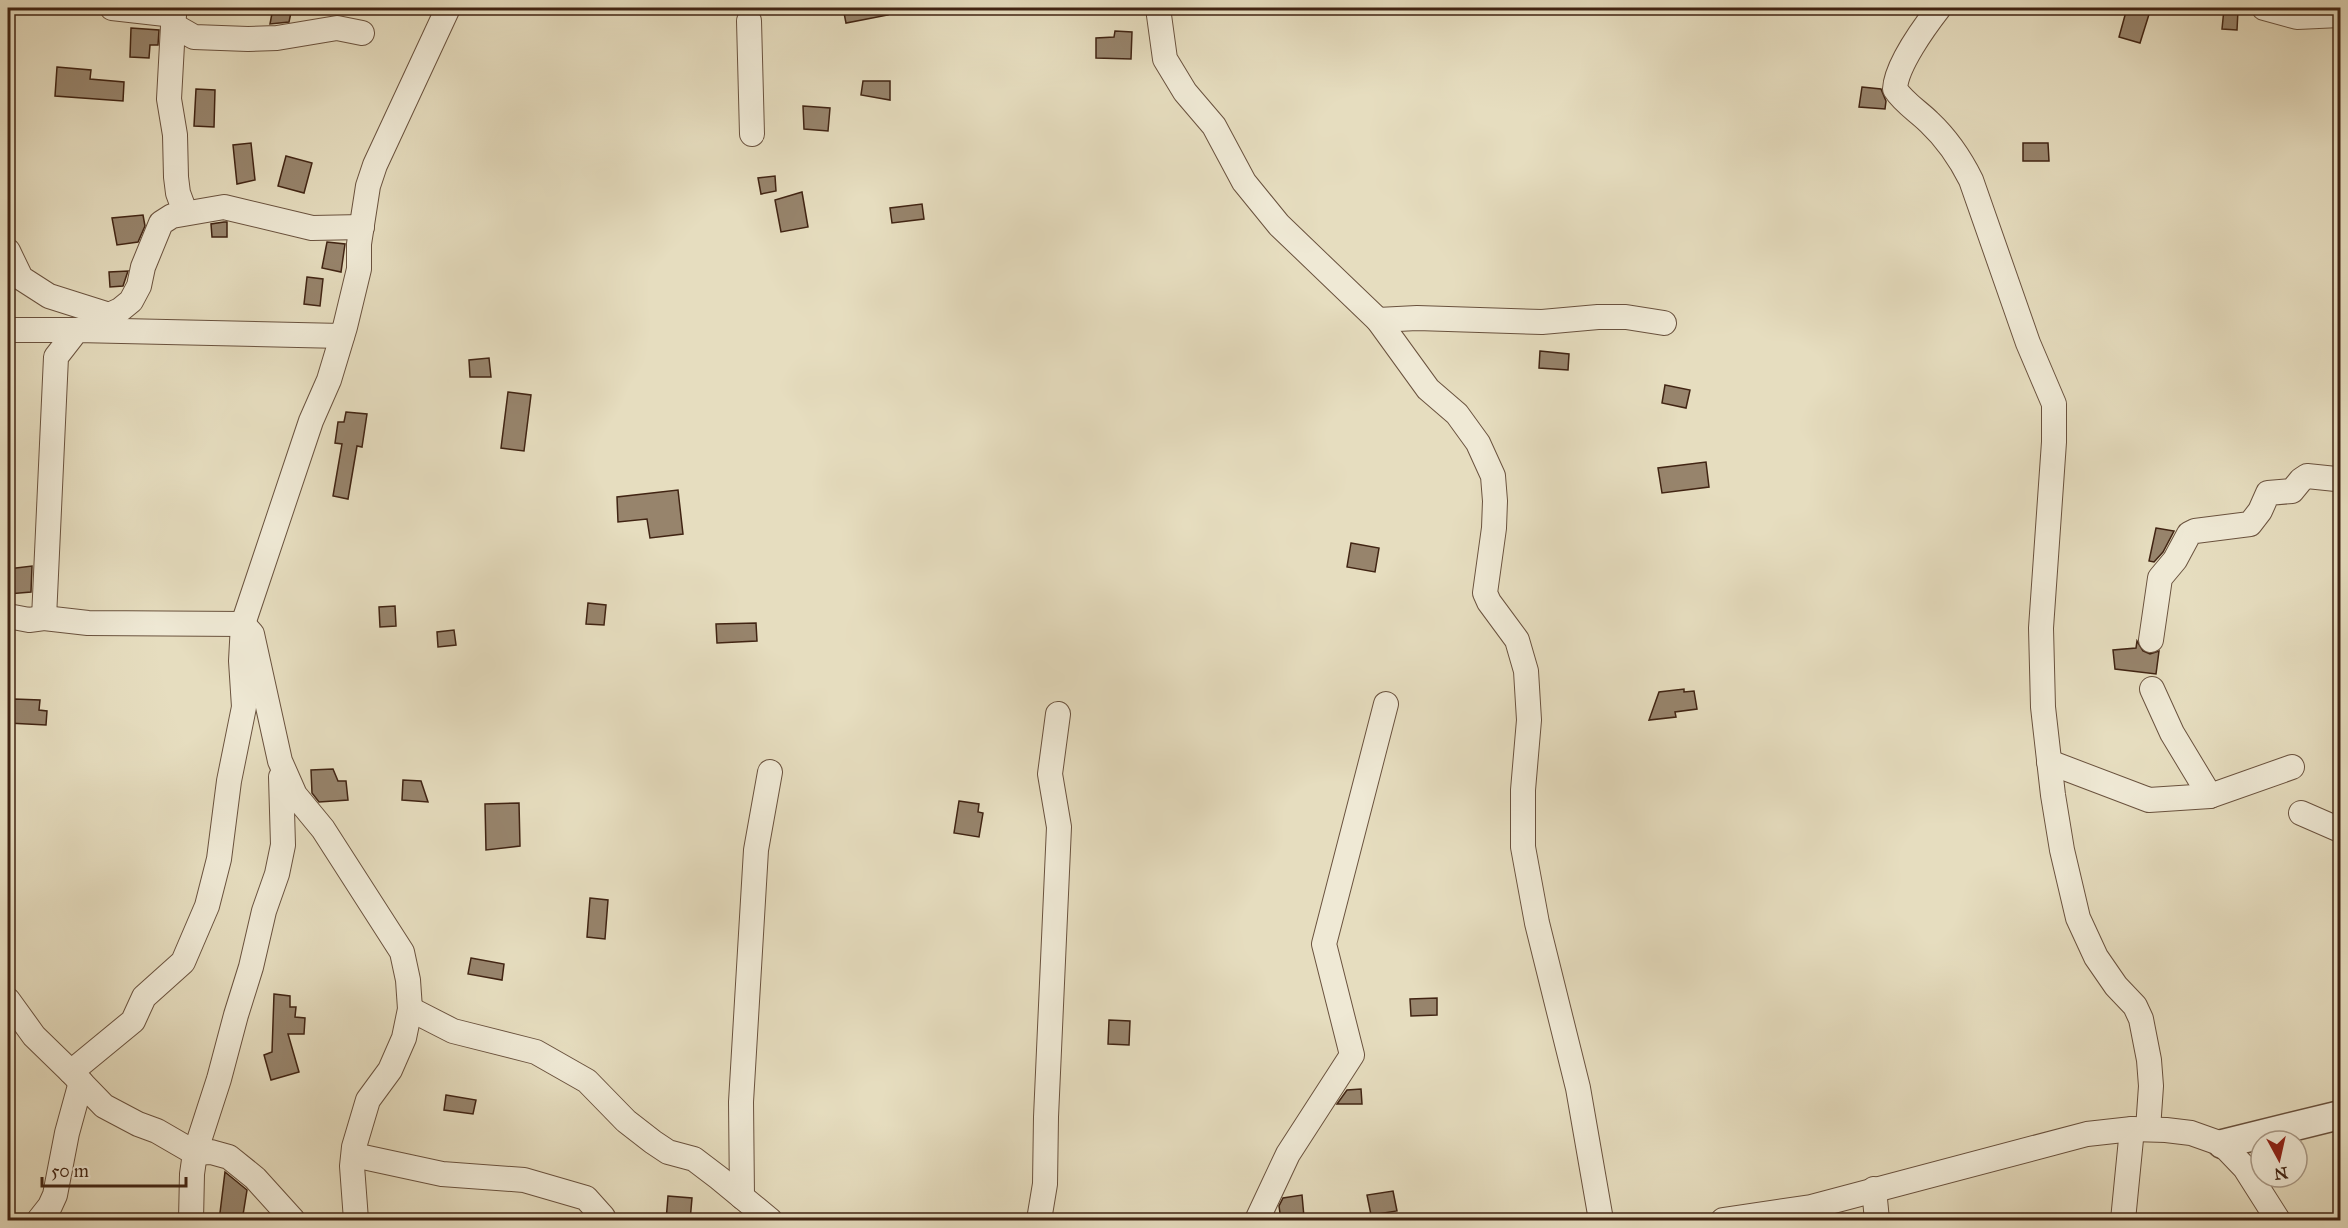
<svg xmlns="http://www.w3.org/2000/svg" width="2348" height="1228" viewBox="0 0 2348 1228" font-family="'IM FELL Great Primer',serif">
  <rect width="100%" height="100%" fill="#e6ddbf"/>
  <filter id="stains"><feTurbulence type="fractalNoise" baseFrequency=".00333" numOctaves="4"/><feColorMatrix values="0 0 0 0 .2 0 0 0 0 .09 0 0 0 0 .02 0 0 0 .5 -.17"/></filter>
  <radialGradient id="worn" r=".72"><stop offset=".6" stop-color="#630" stop-opacity="0"/><stop offset="1" stop-color="#630" stop-opacity=".3"/></radialGradient>
  <g fill="#97846c" stroke="#412413" stroke-width="1.5">
    <path d="M 273,8 L 292,8 L 289,22 L 270,24 Z"/>
    <path d="M 843,8 L 887,8 L 888,15 L 846,23 Z"/>
    <path d="M 2127,8 L 2151,8 L 2140,43 L 2119,37 Z"/>
    <path d="M 2224,9 L 2238,10 L 2237,30 L 2222,29 Z"/>
    <path d="M 131,28 L 159,30 L 158,45 L 150,45 L 149,58 L 130,57 Z"/>
    <path d="M 1115,31 L 1132,32 L 1131,59 L 1096,58 L 1096,38 L 1114,37 Z"/>
    <path d="M 57,67 L 91,70 L 90,79 L 124,82 L 123,101 L 55,96 Z"/>
    <path d="M 863,81 L 890,81 L 890,100 L 861,95 Z"/>
    <path d="M 1862,87 L 1881,89 L 1886,101 L 1885,109 L 1859,107 Z"/>
    <path d="M 196,89 L 215,90 L 214,127 L 194,126 Z"/>
    <path d="M 803,106 L 830,108 L 828,131 L 804,129 Z"/>
    <path d="M 251,143 L 255,180 L 237,184 L 233,145 Z"/>
    <path d="M 2023,143 L 2048,143 L 2049,161 L 2023,161 Z"/>
    <path d="M 286,156 L 312,163 L 304,193 L 278,186 Z"/>
    <path d="M 775,176 L 776,191 L 761,194 L 758,178 Z"/>
    <path d="M 802,192 L 808,227 L 781,232 L 775,200 Z"/>
    <path d="M 922,204 L 924,219 L 892,223 L 890,208 Z"/>
    <path d="M 143,215 L 145,226 L 138,242 L 117,245 L 112,218 Z"/>
    <path d="M 224,222 L 227,222 L 227,237 L 212,237 L 211,224 Z"/>
    <path d="M 327,242 L 345,244 L 341,272 L 322,268 Z"/>
    <path d="M 128,271 L 123,286 L 110,287 L 109,272 Z"/>
    <path d="M 307,277 L 323,279 L 320,306 L 304,304 Z"/>
    <path d="M 1540,351 L 1569,354 L 1568,370 L 1539,368 Z"/>
    <path d="M 489,358 L 491,377 L 470,377 L 469,360 Z"/>
    <path d="M 1665,385 L 1690,390 L 1686,408 L 1662,403 Z"/>
    <path d="M 508,392 L 531,395 L 524,451 L 501,448 Z"/>
    <path d="M 346,412 L 367,414 L 362,447 L 357,446 L 348,499 L 333,496 L 342,444 L 335,443 L 338,422 L 344,422 Z"/>
    <path d="M 1706,462 L 1709,487 L 1662,493 L 1658,468 Z"/>
    <path d="M 678,490 L 683,534 L 650,538 L 647,519 L 618,522 L 617,497 Z"/>
    <path d="M 2156,528 L 2174,531 L 2163,552 L 2154,562 L 2149,561 Z"/>
    <path d="M 1351,543 L 1379,548 L 1375,572 L 1347,567 Z"/>
    <path d="M 32,566 L 31,592 L 8,594 L 8,569 Z"/>
    <path d="M 588,603 L 606,605 L 604,625 L 586,624 Z"/>
    <path d="M 395,606 L 396,626 L 380,627 L 379,607 Z"/>
    <path d="M 756,623 L 757,641 L 717,643 L 716,624 Z"/>
    <path d="M 454,630 L 456,645 L 438,647 L 437,632 Z"/>
    <path d="M 2137,641 L 2143,651 L 2150,654 L 2159,651 L 2156,674 L 2115,669 L 2113,650 L 2136,648 Z"/>
    <path d="M 1684,689 L 1684,692 L 1694,691 L 1697,709 L 1675,712 L 1676,717 L 1649,720 L 1659,692 Z"/>
    <path d="M 14,699 L 40,700 L 39,710 L 47,711 L 46,725 L 8,723 L 8,704 L 14,705 Z"/>
    <path d="M 333,769 L 338,781 L 346,781 L 348,800 L 319,802 L 312,793 L 311,770 Z"/>
    <path d="M 403,780 L 421,781 L 428,802 L 402,800 Z"/>
    <path d="M 959,801 L 979,804 L 978,812 L 983,813 L 979,837 L 954,833 Z"/>
    <path d="M 519,803 L 520,846 L 486,850 L 485,804 Z"/>
    <path d="M 590,898 L 608,900 L 605,939 L 587,937 Z"/>
    <path d="M 471,958 L 504,964 L 502,980 L 468,974 Z"/>
    <path d="M 274,994 L 290,996 L 290,1007 L 296,1007 L 295,1017 L 305,1018 L 304,1034 L 288,1034 L 299,1072 L 271,1080 L 264,1055 L 272,1052 Z"/>
    <path d="M 1437,998 L 1437,1015 L 1411,1016 L 1410,999 Z"/>
    <path d="M 1109,1020 L 1130,1021 L 1129,1045 L 1108,1044 Z"/>
    <path d="M 1361,1089 L 1362,1104 L 1337,1104 L 1347,1090 Z"/>
    <path d="M 446,1095 L 476,1100 L 473,1114 L 444,1110 Z"/>
    <path d="M 225,1172 L 247,1190 L 242,1221 L 219,1221 Z"/>
    <path d="M 1393,1191 L 1397,1211 L 1371,1215 L 1367,1195 Z"/>
    <path d="M 1302,1195 L 1304,1217 L 1281,1220 L 1279,1206 L 1283,1198 Z"/>
    <path d="M 668,1196 L 692,1198 L 690,1221 L 666,1221 Z"/>
  </g>
  <g fill="none" stroke-linecap="round" stroke-linejoin="round">
    <defs>
      <g id="minor">
        <path d="M 112,8 L 174,15"/>
        <path d="M 174,8 L 169,99 L 175,135 L 176,177 L 178,193 L 185,212"/>
        <path d="M 1158,8 L 1165,59 L 1185,92 L 1214,126 L 1244,182 L 1279,225 L 1378,320 L 1428,389 L 1457,414 L 1478,443 L 1493,476 L 1495,501 L 1494,528 L 1485,593 L 1489,602 L 1517,640 L 1526,671 L 1529,720 L 1523,790 L 1523,847 L 1537,923 L 1578,1088 L 1601,1220"/>
        <path d="M 1939,8 C 1925,26 1896,66 1895,89 C 1904,103 1918,111 1929,122 C 1946,138 1961,160 1971,180 L 2028,343 L 2054,404 L 2054,442 L 2041,628 L 2043,707 L 2053,795 L 2062,850 L 2078,918 L 2096,957 L 2116,986 L 2135,1006 L 2141,1019 L 2149,1060 L 2151,1086 L 2148,1129"/>
        <path d="M 2264,8 L 2297,17 L 2340,15"/>
        <path d="M 749,21 L 752,134"/>
        <path d="M 173,25 L 194,37 L 248,39 L 277,38 L 337,28 L 362,33"/>
        <path d="M 8,251 L 21,278 L 49,296 L 109,315 L 120,310 L 131,301 L 139,286 L 143,267 L 161,223 L 172,216 L 224,207 L 312,228 L 362,227"/>
        <path d="M 1378,320 L 1417,318 L 1542,322 L 1598,317 L 1626,317 L 1664,323"/>
        <path d="M 8,330 L 77,330"/>
        <path d="M 8,616 L 29,620 L 44,618 L 88,623 L 243,624 L 252,634 L 280,761 L 295,795 L 323,829 L 402,952 L 408,980 L 410,1009 L 404,1038 L 390,1070 L 368,1100 L 354,1147 L 352,1166 L 356,1220"/>
        <path d="M 44,618 L 56,357 L 77,330 L 342,336"/>
        <path d="M 2151,640 L 2160,578 L 2175,560 L 2189,534 L 2195,531 L 2250,524 L 2260,511 L 2268,493 L 2292,491 L 2301,480 L 2307,476 L 2336,479 L 2340,477"/>
        <path d="M 2152,689 L 2172,733 L 2210,796"/>
        <path d="M 2049,762 L 2149,800 L 2210,796 L 2292,767"/>
        <path d="M 2301,813 L 2340,830"/>
        <path d="M 8,1000 L 34,1036 L 71,1072 L 133,1021 L 144,997 L 183,962 L 207,906 L 219,859 L 229,781 L 244,707 L 241,661 L 243,624 L 311,421 L 329,380 L 345,327 L 359,269 L 359,244 L 368,186 L 375,165 L 448,8"/>
        <path d="M 410,1009 L 453,1031 L 536,1052 L 587,1081 L 626,1121 L 653,1142 L 668,1152 L 694,1159 L 719,1178 L 770,1220"/>
        <path d="M 71,1072 L 104,1106 L 138,1124 L 157,1131 L 195,1153 L 211,1152 L 229,1157 L 255,1178 L 293,1220"/>
        <path d="M 354,1155 L 442,1174 L 524,1180 L 586,1198 L 603,1217 L 603,1220"/>
        <path d="M 1874,1189 L 1877,1220"/>
        <path d="M 742,1197 L 741,1102 L 756,850 L 770,772"/>
        <path d="M 39,1220 L 50,1206 L 55,1195 L 67,1133 L 81,1082"/>
        <path d="M 191,1220 L 192,1174 L 195,1153 L 219,1079 L 236,1015 L 251,967 L 264,911 L 277,874 L 283,845 L 281,777"/>
        <path d="M 1039,1220 L 1045,1184 L 1046,1117 L 1059,827 L 1050,774 L 1058,714"/>
        <path d="M 1257,1220 L 1288,1154 L 1352,1055 L 1324,944 L 1386,704"/>
        <path d="M 1723,1220 L 1811,1207 L 2087,1134 L 2132,1129 L 2166,1130 L 2191,1133 L 2222,1144 L 2245,1168 L 2278,1220"/>
        <path d="M 2123,1220 L 2132,1129"/>
      </g>
      <path id="tertiary" d="M 2222,1144 L 2340,1115"/>
    </defs>
    <use href="#minor" stroke="#6a523e" stroke-width="26"/>
    <use href="#tertiary" stroke="#6a523e" stroke-width="31"/>
    <use href="#minor" stroke="#efe9d5" stroke-width="24"/>
    <use href="#tertiary" stroke="#efe9d5" stroke-width="28"/>
  </g>
  <rect width="2348" height="1228" fill="none" stroke="#e6ddbf" stroke-width="30"/>
  <rect x="9" y="9" width="2330" height="1210" fill="none" stroke="#412413" stroke-width="3"/>
  <rect x="15" y="15" width="2318" height="1198" fill="none" stroke="#412413" stroke-width="1.5"/>
  <g transform="translate(2279 1159) rotate(172)"><circle r="28" fill="#efe9d5" stroke="#a99a87" stroke-width="1.5"/>
  <path d="M0-4.5L10 22L0 15L-10 22Z" fill="#8f2418"/>
  <text y="-9" font-size="16" font-weight="bold" text-anchor="middle" fill="#412413">N</text>
  </g>
  <path d="M42 1177v9h144v-9" fill="none" stroke="#412413" stroke-width="3"/>
  <text x="51" y="1177" font-size="18" fill="#412413" stroke="#efe9d5" stroke-width="4.5" paint-order="stroke">50 m</text>
  <rect width="100%" height="100%" filter="url(#stains)"/>
  <rect width="100%" height="100%" fill="url(#worn)"/>
</svg>
